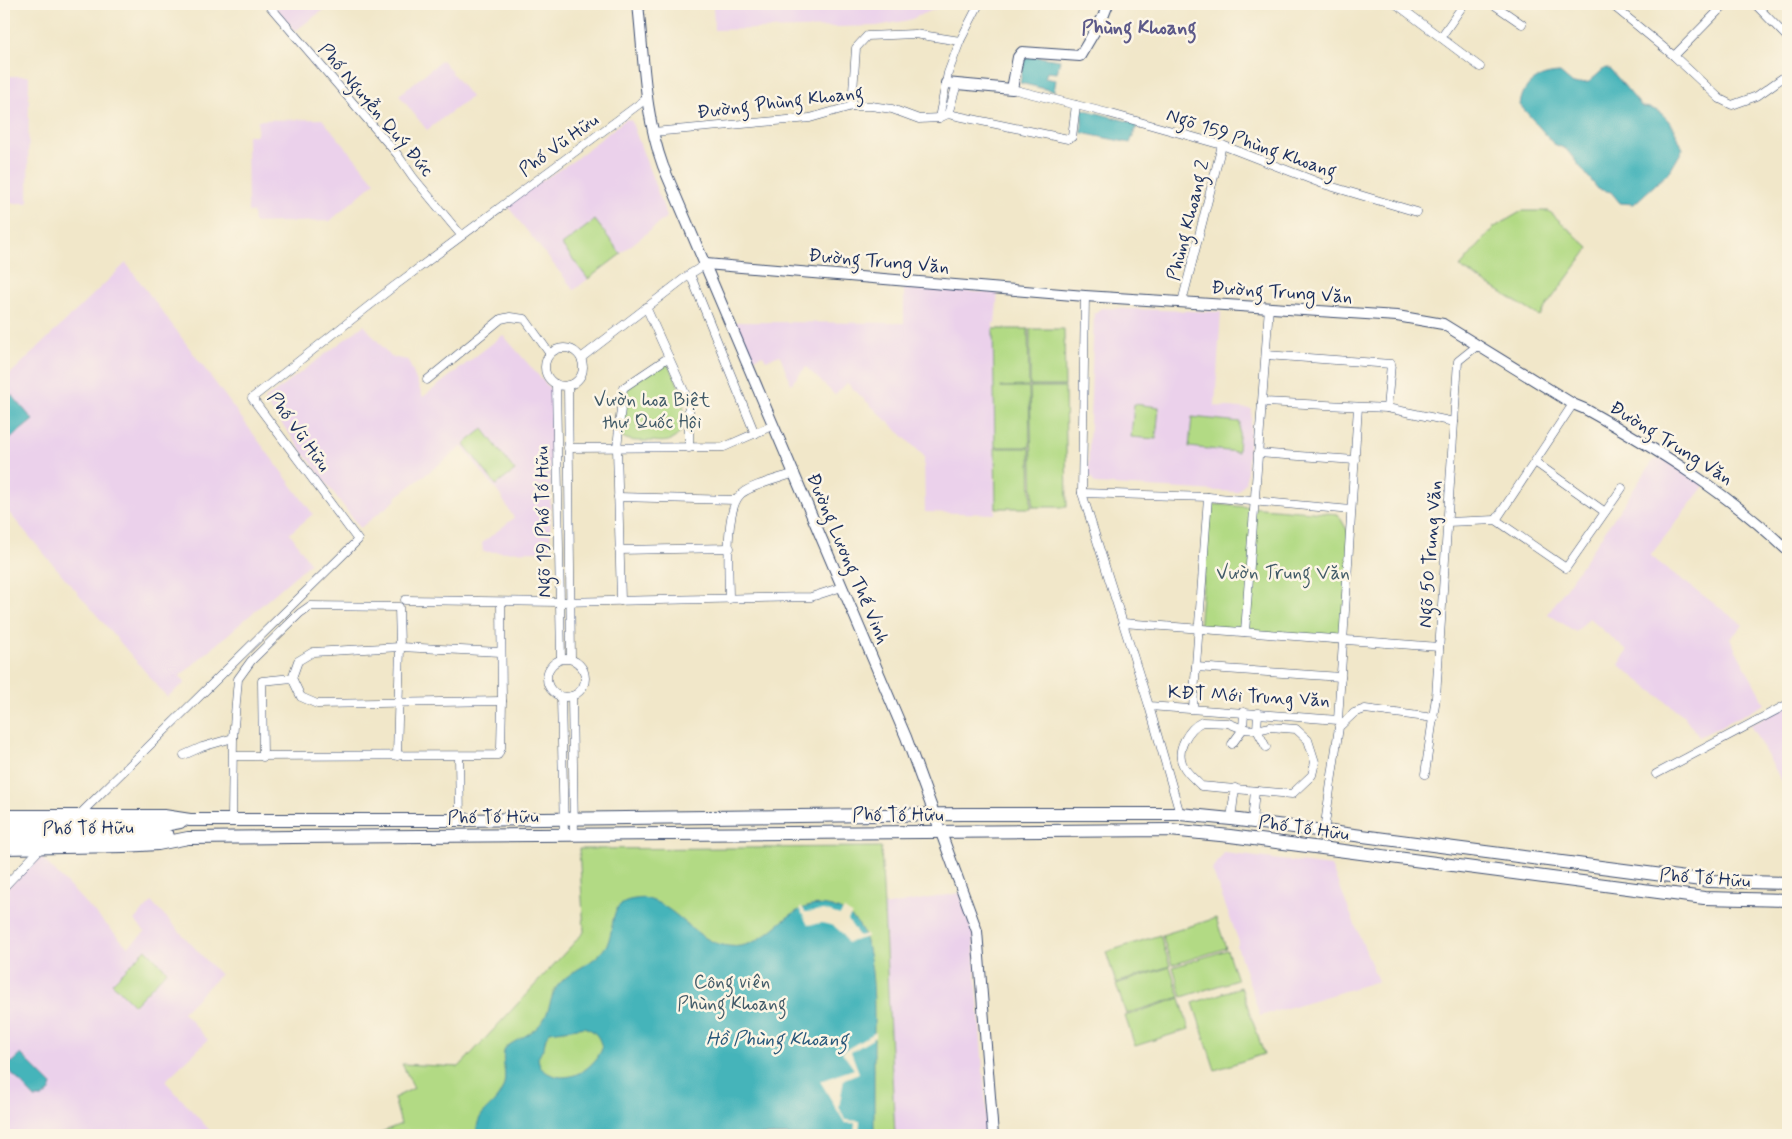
<svg xmlns="http://www.w3.org/2000/svg" width="1792" height="1139" viewBox="0 0 1792 1139" font-family="Mynerve,sans-serif">
  <rect width="100%" height="100%" fill="#fcf5e5"/>
  <filter id="ink" filterUnits="userSpaceOnUse"><feTurbulence type="fractalNoise" baseFrequency=".02" numOctaves="2"/><feDisplacementMap in="SourceGraphic" scale="10" xChannelSelector="R" yChannelSelector="G"/><feConvolveMatrix kernelMatrix="1 2 1 2 8 2 1 2 1" color-interpolation-filters="sRGB"/></filter>
  <filter id="wash" filterUnits="userSpaceOnUse"><feTurbulence type="fractalNoise" baseFrequency=".0096" numOctaves="4" result="noise"/><feDisplacementMap in="SourceGraphic" scale="20" xChannelSelector="R" yChannelSelector="G"/><feGaussianBlur stdDeviation="1.12" result="paint"/><feColorMatrix in="noise" values="0 0 0 0 0 0 0 0 0 0 0 0 0 0 0 0 0 1.4 0 .05"/><feComposite in="paint" operator="in"/></filter>
  <g filter="url(#wash)">
    <rect width="100%" height="100%" fill="#f1e7c9"/>
    <g fill="#ebd1eb">
      <path d="M 273,4 L 331,4 L 295,31 Z"/>
      <path d="M 713,4 L 947,4 L 909,20 L 877,26 L 714,30 Z"/>
      <path d="M 442,60 L 471,97 L 427,130 L 399,95 Z"/>
      <path d="M 4,76 L 29,76 L 28,203 L 4,203 Z"/>
      <path d="M 322,119 L 375,182 L 330,221 L 254,223 L 253,212 L 248,212 L 247,135 L 257,135 L 258,120 Z"/>
      <path d="M 626,119 L 631,120 L 667,217 L 574,290 L 508,207 L 511,200 L 573,161 Z"/>
      <path d="M 126,263 L 313,514 L 290,533 L 310,563 L 180,676 L 185,683 L 167,697 L 4,507 L 4,380 Z"/>
      <path d="M 904,288 L 998,293 L 995,323 L 993,323 L 995,514 L 925,512 L 924,456 L 847,383 L 835,395 L 806,367 L 791,384 L 780,355 L 766,360 L 763,355 L 754,358 L 735,322 L 904,323 Z"/>
      <path d="M 1101,308 L 1221,312 L 1215,406 L 1252,409 L 1246,482 L 1237,492 L 1095,484 L 1088,473 L 1094,314 Z"/>
      <path d="M 364,325 L 391,357 L 408,360 L 423,397 L 503,335 L 552,391 L 550,551 L 483,552 L 482,543 L 514,518 L 500,495 L 462,447 L 396,497 L 397,499 L 360,528 L 264,400 Z"/>
      <path d="M 1663,457 L 1704,486 L 1650,556 L 1743,625 L 1730,639 L 1765,704 L 1699,737 L 1684,716 L 1619,665 L 1627,651 L 1589,618 L 1576,632 L 1548,614 L 1653,461 Z"/>
      <path d="M 1788,705 L 1788,792 L 1750,725 Z"/>
      <path d="M 1224,853 L 1331,866 L 1378,981 L 1260,1016 L 1237,946 L 1239,942 L 1212,870 Z"/>
      <path d="M 39,855 L 128,947 L 145,932 L 134,920 L 152,902 L 220,975 L 183,1012 L 208,1040 L 165,1081 L 214,1135 L 4,1135 L 4,891 Z"/>
      <path d="M 960,893 L 973,935 L 988,1135 L 895,1135 L 883,906 Z"/>
    </g>
    <g fill="#b2da84" stroke="#668471">
      <path d="M 1522,211 L 1549,211 L 1589,248 L 1539,316 L 1460,267 L 1493,228 Z"/>
      <path d="M 595,220 L 621,254 L 588,279 L 562,245 Z"/>
      <path d="M 993,329 L 1028,329 L 1029,386 L 1000,387 L 1029,387 L 1030,447 L 995,447 Z"/>
      <path d="M 1030,329 L 1064,329 L 1065,386 L 1030,386 Z"/>
      <path d="M 666,363 C 680,378 696,430 671,440 C 665,443 655,441 648,441 C 636,441 628,442 618,434 L 623,388 Z"/>
      <path d="M 1030,387 L 1065,387 L 1067,507 L 1033,507 Z"/>
      <path d="M 1134,404 L 1159,407 L 1156,439 L 1131,437 Z"/>
      <path d="M 1192,417 L 1240,422 L 1238,452 L 1189,447 Z"/>
      <path d="M 483,429 L 515,471 L 496,485 L 464,444 Z"/>
      <path d="M 995,448 L 1030,448 L 1031,508 L 996,508 Z"/>
      <path d="M 1210,504 L 1338,514 L 1351,537 L 1343,639 L 1199,629 Z"/>
      <path d="M 881,847 L 895,1135 L 379,1135 L 379,1133 L 401,1124 L 394,1098 L 414,1088 L 402,1064 L 459,1067 L 584,932 L 579,849 Z"/>
      <path d="M 1216,918 L 1226,948 L 1172,965 L 1162,935 Z"/>
      <path d="M 1160,935 L 1170,966 L 1116,983 L 1106,952 Z"/>
      <path d="M 146,949 L 167,971 L 134,1005 L 112,983 Z"/>
      <path d="M 1227,950 L 1237,980 L 1182,997 L 1173,967 Z"/>
      <path d="M 1170,967 L 1180,997 L 1126,1014 L 1116,984 Z"/>
      <path d="M 1241,987 L 1264,1054 L 1215,1070 L 1193,1003 Z"/>
      <path d="M 1180,998 L 1189,1029 L 1135,1046 L 1125,1016 Z"/>
    </g>
    <g fill="#44b4ba" stroke="#30728c" fill-rule="evenodd">
      <path d="M 1025,55 L 1060,60 L 1057,73 L 1047,72 L 1045,78 L 1056,80 L 1054,91 L 1020,83 Z"/>
      <path d="M 1605,68 L 1611,70 L 1642,107 C 1667,108 1674,129 1683,149 L 1670,171 L 1634,204 L 1620,203 L 1611,192 L 1598,189 L 1566,149 L 1554,144 L 1520,105 C 1523,83 1538,74 1560,73 L 1573,84 L 1589,82 Z"/>
      <path d="M 1082,109 L 1138,124 L 1130,143 L 1082,133 Z"/>
      <path d="M 12,395 L 33,420 L 4,444 L 4,402 Z"/>
      <path d="M 643,898 C 677,904 694,942 728,946 C 764,951 780,912 811,906 C 832,902 857,915 864,935 C 875,967 874,1002 874,1036 C 874,1069 874,1102 874,1135 L 477,1135 C 475,1110 493,1110 502,1090 C 509,1076 500,1061 505,1048 C 518,1038 535,1034 544,1019 C 551,1008 550,994 559,984 C 573,968 594,965 606,946 C 614,934 610,913 621,904 C 627,899 637,899 643,898 ZM 585,1027 C 596,1032 600,1037 602,1049 C 591,1073 561,1088 540,1067 L 538,1058 L 544,1047 L 546,1037 L 550,1032 Z"/>
      <path d="M 21,1054 L 52,1085 L 50,1091 L 42,1098 L 35,1098 L 6,1067 Z"/>
    </g>
    <g fill="#f1e7c9">
      <path d="M 802,907 L 805,912 L 824,910 L 840,915 L 844,909 L 852,914 L 848,920 L 859,936 L 866,934 L 867,937 L 847,943 L 843,934 L 834,926 L 822,923 L 808,925 L 799,908 Z"/>
      <path d="M 876,1032 L 876,1037 L 851,1052 L 859,1073 L 844,1079 L 839,1107 L 845,1120 L 860,1121 L 859,1135 L 854,1135 L 855,1123 L 845,1123 L 820,1081 L 854,1069 L 842,1052 Z"/>
    </g>
  </g>
  <g filter="url(#ink)">
    <g fill="none" stroke-linecap="round" stroke-linejoin="round">
      <defs>
        <g id="minor">
          <path d="M 268,4 L 397,154 L 413,177 L 461,235"/>
          <path d="M 1396,4 L 1480,67"/>
          <path d="M 1493,4 L 1522,24"/>
          <path d="M 1611,4 L 1674,56 L 1720,99 L 1732,105 L 1757,96 L 1788,74"/>
          <path d="M 1755,4 L 1788,38"/>
          <path d="M 1441,37 L 1464,4"/>
          <path d="M 1674,56 L 1725,4"/>
          <path d="M 1012,89 L 1108,113 L 1222,145 L 1323,184 L 1417,212"/>
          <path d="M 852,106 L 856,48 L 867,36 L 915,34 L 960,41"/>
          <path d="M 948,114 L 957,84"/>
          <path d="M 939,118 L 948,73 L 960,41 L 979,4"/>
          <path d="M 653,132 L 810,118 L 852,106 L 871,106 L 892,109 L 919,119 L 939,118 L 948,114 L 1068,139 L 1072,137 L 1076,105"/>
          <path d="M 690,274 L 755,434"/>
          <path d="M 1085,296 L 1082,493 L 1149,706 L 1180,814"/>
          <path d="M 1182,302 L 1222,145"/>
          <path d="M 646,307 L 689,402 L 689,448"/>
          <circle cx="564" cy="367" r="19"/>
          <path d="M 1266,355 L 1391,364 L 1387,408"/>
          <path d="M 581,358 L 690,274 L 706,264"/>
          <path d="M 427,380 L 501,319 L 510,317 L 525,319 L 550,354"/>
          <path d="M 556,384 L 561,659"/>
          <path d="M 568,385 L 571,659"/>
          <path d="M 1262,402 L 1387,408 L 1454,422"/>
          <path d="M 568,448 L 724,447 L 774,425"/>
          <path d="M 1258,453 L 1355,460"/>
          <path d="M 1535,462 L 1605,512"/>
          <path d="M 1082,493 L 1208,497 L 1351,510"/>
          <path d="M 618,497 L 735,500"/>
          <path d="M 1496,520 L 1573,404"/>
          <path d="M 1447,522 L 1496,520 L 1566,568 L 1622,488"/>
          <path d="M 619,550 L 730,548"/>
          <path d="M 729,599 C 729,575 724,509 741,494 C 751,485 781,478 795,473"/>
          <path d="M 405,600 L 560,602 L 811,597 L 842,587"/>
          <path d="M 621,601 L 617,448 L 623,388 L 669,357"/>
          <path d="M 1123,623 L 1439,647"/>
          <path d="M 1245,632 L 1269,307"/>
          <path d="M 501,652 L 400,647 L 313,652 L 298,661 L 292,678 L 301,697 L 317,704 L 502,701"/>
          <circle cx="566" cy="678" r="19"/>
          <path d="M 1196,667 L 1341,677"/>
          <path d="M 572,696 L 574,834"/>
          <path d="M 561,697 L 564,834"/>
          <path d="M 1149,706 L 1338,720 L 1358,407"/>
          <path d="M 1193,708 L 1208,497"/>
          <path d="M 1258,713 L 1257,730 L 1266,747"/>
          <path d="M 1202,722 L 1228,723 L 1243,729 L 1257,730 L 1270,727 L 1296,729 L 1308,740 L 1315,762 L 1312,775 L 1292,794 L 1201,786 C 1196,780 1186,773 1183,765 C 1175,750 1189,728 1202,722 Z"/>
          <path d="M 1232,744 L 1243,729 L 1244,712"/>
          <path d="M 184,755 L 202,747 L 233,738"/>
          <path d="M 234,756 L 498,755 L 501,748 L 502,701 L 501,602"/>
          <path d="M 459,756 L 460,820"/>
          <path d="M 263,757 L 262,681 L 292,678"/>
          <path d="M 1425,774 L 1436,697 L 1458,361 L 1478,345"/>
          <path d="M 1656,774 L 1788,704"/>
          <path d="M 77,817 L 358,540 L 252,398 L 393,287 L 646,99"/>
          <path d="M 232,819 L 233,738 L 238,679 L 251,661 L 300,613 L 310,606 L 399,607 L 400,647 L 397,756"/>
          <path d="M 1231,819 L 1235,788"/>
          <path d="M 1252,821 L 1255,791"/>
          <path d="M 1324,831 L 1339,727 L 1354,713 L 1365,709 L 1434,718"/>
          <path d="M 4,887 L 42,847"/>
        </g>
        <g id="tertiary">
          <path d="M 638,4 C 644,58 644,114 663,166 L 906,737 L 977,931 L 993,1135"/>
          <path d="M 946,83 L 1012,89 L 1018,57 L 1022,52 L 1080,56 L 1103,17 L 1108,4"/>
          <path d="M 706,264 L 1085,296 L 1397,316 L 1443,324 L 1573,404 L 1585,409 C 1657,449 1728,493 1788,551"/>
        </g>
        <g id="primary">
          <path d="M 4,816 L 164,816 L 190,820 L 460,820 L 962,814 L 1180,814 L 1231,819 L 1709,881 L 1788,883"/>
          <path d="M 4,827 L 164,825 L 180,822"/>
          <path d="M 4,837 L 168,836"/>
          <path d="M 4,848 L 124,846 L 158,844 L 188,838 L 293,837 L 1170,830 L 1230,836 L 1704,898 L 1788,900"/>
        </g>
      </defs>
      <use href="#minor" stroke="#3b4b6e" stroke-width="9"/>
      <use href="#tertiary" stroke="#3b4b6e" stroke-width="12"/>
      <use href="#primary" stroke="#3b4b6e" stroke-width="14"/>
      <use href="#minor" stroke="#fff" stroke-width="8"/>
      <use href="#tertiary" stroke="#fff" stroke-width="10"/>
      <use href="#primary" stroke="#fff" stroke-width="12"/>
    </g>
  </g>
  <g text-anchor="middle" stroke-width="5" stroke-linejoin="round" paint-order="stroke">
    <g font-size="19" fill="#1b2f5e" stroke="#fcf5e5">
      <text transform="translate(780 101) rotate(-7)" y="7">Đường Phùng Khoang</text>
      <text transform="translate(377 109) rotate(50)" y="7">Phố Nguyễn Quý Đức</text>
      <text transform="translate(1252 142) rotate(19)" y="7">Ngõ 159 Phùng Khoang</text>
      <text transform="translate(558 144) rotate(-36)" y="7">Phố Vũ Hữu</text>
      <text transform="translate(1187 220) rotate(-76)" y="7">Phùng Khoang 2</text>
      <text transform="translate(879 260) rotate(5)" y="7">Đường Trung Văn</text>
      <text transform="translate(1282 291) rotate(4)" y="7">Đường Trung Văn</text>
      <text transform="translate(300 431) rotate(54)" y="7">Phố Vũ Hữu</text>
      <text transform="translate(1672 442) rotate(32)" y="7">Đường Trung Văn</text>
      <text transform="translate(542 522) rotate(-91)" y="7">Ngõ 19 Phố Tố Hữu</text>
      <text transform="translate(1429 554) rotate(-86)" y="7">Ngõ 50 Trung Văn</text>
      <text transform="translate(849 558) rotate(67)" y="7">Đường Lương Thế Vinh</text>
      <text transform="translate(1249 695) rotate(3)" y="7">KĐT Mới Trung Văn</text>
      <text x="898" y="821">Phố Tố Hữu</text>
      <text transform="translate(493 816) rotate(-1)" y="7">Phố Tố Hữu</text>
      <text transform="translate(88 827) rotate(-1)" y="7">Phố Tố Hữu</text>
      <text transform="translate(1304 827) rotate(8)" y="7">Phố Tố Hữu</text>
      <text transform="translate(1705 877) rotate(4)" y="7">Phố Tố Hữu</text>
    </g>
    <g font-size="19" fill="#415a68" stroke="#fcf5e5">
      <text x="652" y="406">Vườn hoa Biệt<tspan x="652" dy="22">thự Quốc Hội</tspan></text>
      <text x="1283" y="579">Vườn Trung Văn</text>
      <text x="732" y="988">Công viên<tspan x="732" dy="22">Phùng Khoang</tspan></text>
    </g>
    <g font-size="20" font-weight="bold" fill="#5c5989" stroke="#fcf5e5">
      <text x="1139" y="34">Phùng Khoang</text>
    </g>
    <g font-size="20" font-style="italic" fill="#27577a" stroke="#fcf5e5">
      <text x="777" y="1045">Hồ Phùng Khoang</text>
    </g>
  </g>
  <rect width="1792" height="1139" fill="none" stroke="#fcf5e5" stroke-width="20"/>
</svg>
